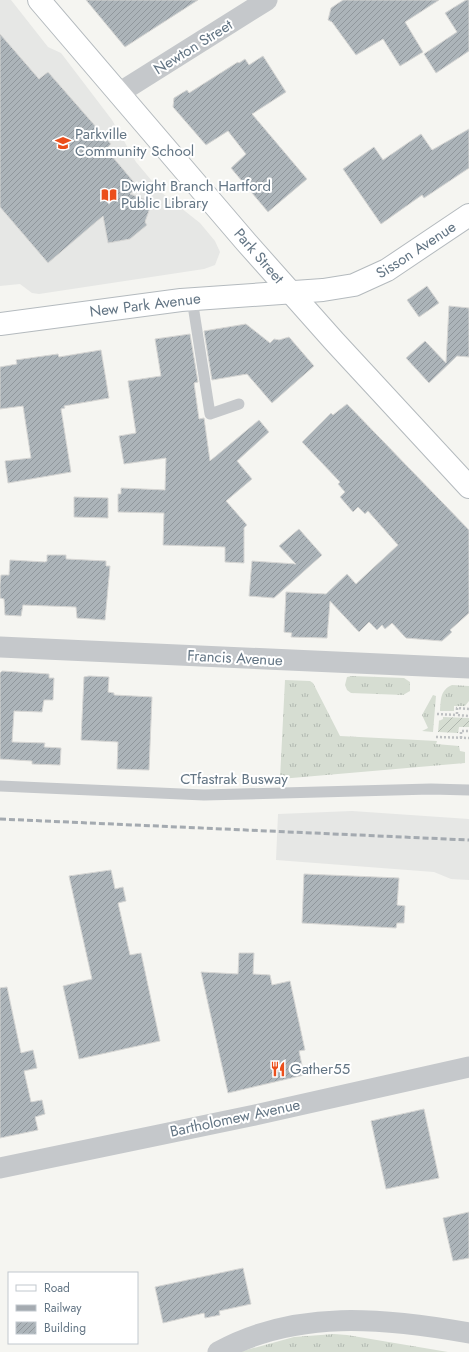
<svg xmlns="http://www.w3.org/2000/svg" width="469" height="1352" viewBox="0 0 469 1352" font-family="Jost,sans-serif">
  <defs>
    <pattern id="grass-tufts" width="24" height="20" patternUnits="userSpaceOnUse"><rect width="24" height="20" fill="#d6ddd2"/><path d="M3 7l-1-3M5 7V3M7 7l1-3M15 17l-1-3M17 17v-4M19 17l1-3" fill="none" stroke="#b1b8b0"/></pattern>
    <pattern id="garden-furrows" width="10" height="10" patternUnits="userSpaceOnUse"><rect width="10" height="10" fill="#d6ddd2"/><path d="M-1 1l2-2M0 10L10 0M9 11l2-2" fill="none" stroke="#b1b8b0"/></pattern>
    <pattern id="building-hatch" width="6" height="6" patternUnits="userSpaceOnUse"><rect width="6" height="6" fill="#acb4b9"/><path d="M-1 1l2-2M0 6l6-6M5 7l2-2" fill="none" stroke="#90979c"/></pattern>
  </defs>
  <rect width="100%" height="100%" fill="#f5f5f1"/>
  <g fill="#e6e7e5">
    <path d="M 0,0 L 11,0 L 48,47 L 61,53 L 112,120 L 136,162 L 162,193 L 200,223 L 215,241 L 220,252 L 215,265 L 204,269 L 39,294 L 32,293 L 20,284 L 0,286 Z"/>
    <path d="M 352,811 L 469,819 L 469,880 L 451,879 L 434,872 L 276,860 L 278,814 Z"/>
  </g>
  <g fill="url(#grass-tufts)">
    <path d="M 352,676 L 404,678 L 410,682 L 410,691 L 403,695 L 351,693 L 347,690 L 345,685 L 347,677 Z"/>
    <path d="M 285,680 L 310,681 L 313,683 L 340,736 L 437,741 L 436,744 L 459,746 L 460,751 L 465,752 L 465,763 L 280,779 Z"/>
    <path d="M 452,685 L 469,686 L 469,701 L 465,706 L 454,706 L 454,711 L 440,711 C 441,700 440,690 452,685 Z"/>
    <path d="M 433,695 L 436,696 L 433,732 L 422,731 L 428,728 L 422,715 Z"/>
    <path d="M 334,1334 L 347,1335 L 448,1352 L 239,1352 L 294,1337 Z"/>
  </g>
  <path fill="url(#garden-furrows)" d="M 443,717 L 469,718 L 469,727 L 459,727 L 458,733 L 438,732 L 439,721 L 443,719 Z"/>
  <g fill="url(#building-hatch)" stroke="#d6d6d4">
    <path d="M 86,0 L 198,0 L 125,47 Z"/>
    <path d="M 343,0 L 439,0 L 405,22 L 423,52 L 400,66 L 383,39 L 356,55 L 332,22 L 328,20 L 331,8 Z"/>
    <path d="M 466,0 L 469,0 L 469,51 L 436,73 L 424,54 L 457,32 L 445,13 Z"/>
    <path d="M 0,34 L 39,79 L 48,72 L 111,144 L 106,149 L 138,187 L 130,194 L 152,202 L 145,222 L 147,225 L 130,239 L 108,243 L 103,216 L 48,263 L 0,207 Z"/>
    <path d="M 263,56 L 286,92 L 252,114 L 307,179 L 268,212 L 231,168 L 246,154 L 228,131 L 206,145 L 173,107 L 174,98 L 187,90 L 189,93 L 238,62 L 239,63 L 245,59 L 249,65 Z"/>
    <path d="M 469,129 L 469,168 L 424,198 L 422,195 L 381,224 L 343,169 L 374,147 L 383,160 L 421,134 L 432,150 Z"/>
    <path d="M 427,286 L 439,303 L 419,317 L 407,300 Z"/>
    <path d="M 449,306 L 469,308 L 469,357 L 457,356 L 429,383 L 406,358 L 425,341 L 446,363 Z"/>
    <path d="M 246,324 L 270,343 L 274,339 L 279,340 L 289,337 L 314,366 L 272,403 L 247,374 L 212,380 L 204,331 Z"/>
    <path d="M 190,334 L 198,382 L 194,383 L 199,419 L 204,418 L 210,461 L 259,420 L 269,432 L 237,461 L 252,479 L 226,501 L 247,525 L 244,528 L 244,563 L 225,562 L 225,547 L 163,545 L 164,513 L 118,512 L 118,494 L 121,494 L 121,488 L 165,490 L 166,458 L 124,464 L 119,436 L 136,433 L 128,381 L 161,376 L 155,339 Z"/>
    <path d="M 101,350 L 109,398 L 64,406 L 65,408 L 61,409 L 71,472 L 8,483 L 5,461 L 31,458 L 23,406 L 0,409 L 0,367 L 17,364 L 16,360 L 58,354 L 59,357 Z"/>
    <path d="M 347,404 L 469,530 L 469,613 L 450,630 L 452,632 L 442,641 L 406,638 L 392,623 L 385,629 L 382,625 L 377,630 L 369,622 L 359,632 L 330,601 L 327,638 L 291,637 L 292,633 L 284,632 L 286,592 L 326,594 L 347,574 L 356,584 L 398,545 L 368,511 L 365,514 L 358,507 L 353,512 L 340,497 L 345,492 L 338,484 L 340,482 L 302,442 L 331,413 L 333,415 Z"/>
    <path d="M 74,497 L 108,498 L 108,518 L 74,517 Z"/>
    <path d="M 299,529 L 322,555 L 274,598 L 249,596 L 252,561 L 296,564 L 279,546 Z"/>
    <path d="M 47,555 L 66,555 L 66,559 L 106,561 L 106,566 L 110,566 L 105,620 L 77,618 L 76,607 L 23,605 L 21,616 L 5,615 L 4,599 L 0,598 L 0,584 L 1,575 L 9,575 L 10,560 L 45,562 L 47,561 Z"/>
    <path d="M 2,671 L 49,674 L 49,678 L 54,678 L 53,700 L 44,700 L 42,712 L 14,711 L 12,742 L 45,743 L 44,747 L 61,748 L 60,765 L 32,764 L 32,761 L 0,759 L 0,673 Z"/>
    <path d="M 89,676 L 109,677 L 108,692 L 114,693 L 114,695 L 152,697 L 149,770 L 117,769 L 118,742 L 81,740 L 84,677 Z"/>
    <path d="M 111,870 L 115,889 L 123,887 L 126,901 L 118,903 L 130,955 L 141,953 L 160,1041 L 79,1059 L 63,986 L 92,979 L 69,876 Z"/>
    <path d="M 304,874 L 399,878 L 397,905 L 405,906 L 404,923 L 397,923 L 396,928 L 302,923 Z"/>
    <path d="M 239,953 L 254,953 L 253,974 L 270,975 L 272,985 L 290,981 L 305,1050 L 299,1051 L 304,1075 L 228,1093 L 201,972 L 238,974 Z"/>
    <path d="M 7,987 L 21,1053 L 33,1050 L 37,1068 L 24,1071 L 31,1102 L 42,1100 L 45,1114 L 35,1117 L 38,1130 L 0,1138 L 0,988 Z"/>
    <path d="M 424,1109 L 439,1178 L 386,1189 L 371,1121 Z"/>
    <path d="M 469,1212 L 469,1258 L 453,1261 L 443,1218 Z"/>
    <path d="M 243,1268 L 251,1304 L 219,1311 L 220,1315 L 205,1318 L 204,1313 L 163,1323 L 155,1287 Z"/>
  </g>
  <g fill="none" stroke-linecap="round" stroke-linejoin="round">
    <defs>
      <g id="secondary">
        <path d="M 39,0 L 246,242 L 334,341 L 469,487"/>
        <path d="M 0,324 L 181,300 L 323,290 L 354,285 L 387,270 L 469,215"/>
      </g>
    </defs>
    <use href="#secondary" stroke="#b4babe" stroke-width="24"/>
    <g stroke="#bec0c2" stroke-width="2.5" stroke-dasharray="2 2" stroke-linecap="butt">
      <path d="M 469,709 L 457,708 L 457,715 L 469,716"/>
      <path d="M 437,714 L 457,715"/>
      <path d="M 436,737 L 469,738"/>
      <path d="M 461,738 L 461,731 L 469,731"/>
    </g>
    <g stroke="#c5c8cb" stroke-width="11">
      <path d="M 192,299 L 210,414 L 239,404"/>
      <path d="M 0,786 L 204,795 L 431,789 L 469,790"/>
    </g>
    <g stroke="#c5c8cb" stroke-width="21">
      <path d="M 119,93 L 267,0"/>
      <path d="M 0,647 L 469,668"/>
      <path d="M 0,1168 L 255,1115 L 469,1067"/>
      <path d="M 218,1352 C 296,1309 384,1318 469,1333"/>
    </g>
    <use href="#secondary" stroke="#fff" stroke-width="22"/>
    <path stroke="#a4aab0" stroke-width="3" stroke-dasharray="6 3" stroke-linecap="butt" d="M 0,819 L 469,840"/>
  </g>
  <defs>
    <symbol id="school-bare" viewBox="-9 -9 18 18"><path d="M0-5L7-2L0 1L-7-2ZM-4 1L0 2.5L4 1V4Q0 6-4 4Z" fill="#eb4e1b" stroke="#fff" stroke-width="2.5" paint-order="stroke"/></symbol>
    <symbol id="library-bare" viewBox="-9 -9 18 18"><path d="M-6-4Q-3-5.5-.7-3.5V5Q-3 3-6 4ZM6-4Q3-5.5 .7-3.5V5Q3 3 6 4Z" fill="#eb4e1b" stroke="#fff" stroke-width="2.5" paint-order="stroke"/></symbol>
    <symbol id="restaurant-bare" viewBox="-9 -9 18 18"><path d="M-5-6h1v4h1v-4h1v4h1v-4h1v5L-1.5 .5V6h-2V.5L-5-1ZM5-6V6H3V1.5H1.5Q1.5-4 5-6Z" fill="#eb4e1b" stroke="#fff" stroke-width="2.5" paint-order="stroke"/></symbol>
  </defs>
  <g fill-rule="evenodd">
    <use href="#school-bare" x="52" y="132" width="22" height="22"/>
    <use href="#library-bare" x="98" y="184" width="22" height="22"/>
    <use href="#restaurant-bare" x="267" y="1058" width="22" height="22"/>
  </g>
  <g text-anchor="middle" stroke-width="4" stroke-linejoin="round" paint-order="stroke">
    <g font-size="15" fill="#637584" stroke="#fff">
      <text transform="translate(193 47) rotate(-32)" y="5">Newton Street</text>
      <text transform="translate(416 250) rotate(-33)" y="5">Sisson Avenue</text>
      <text transform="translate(259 256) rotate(49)" y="5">Park Street</text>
      <text transform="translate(145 305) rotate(-7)" y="5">New Park Avenue</text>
      <text transform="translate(235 658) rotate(3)" y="5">Francis Avenue</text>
      <text x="234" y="784">CTfastrak Busway</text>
      <text transform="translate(235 1118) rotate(-12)" y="5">Bartholomew Avenue</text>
    </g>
    <g font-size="15" fill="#637584" stroke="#fff" text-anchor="start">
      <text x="75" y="139">Parkville<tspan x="75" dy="17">Community School</tspan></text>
      <text x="121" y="191">Dwight Branch Hartford<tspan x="121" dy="17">Public Library</tspan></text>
      <text x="290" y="1074">Gather55</text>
    </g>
  </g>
  <rect x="8" y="1272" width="130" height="72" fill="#ffffff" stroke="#c1c8ce"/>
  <rect x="16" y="1285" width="20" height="6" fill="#ffffff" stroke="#c1c8ce"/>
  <text x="44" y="1292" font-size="12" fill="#637584">Road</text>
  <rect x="16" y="1305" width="20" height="6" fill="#a4aab0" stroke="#c1c8ce"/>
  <text x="44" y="1312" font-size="12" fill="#637584">Railway</text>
  <rect x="16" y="1322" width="20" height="12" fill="url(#building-hatch)" stroke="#c1c8ce"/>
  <text x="44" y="1332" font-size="12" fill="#637584">Building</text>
</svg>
